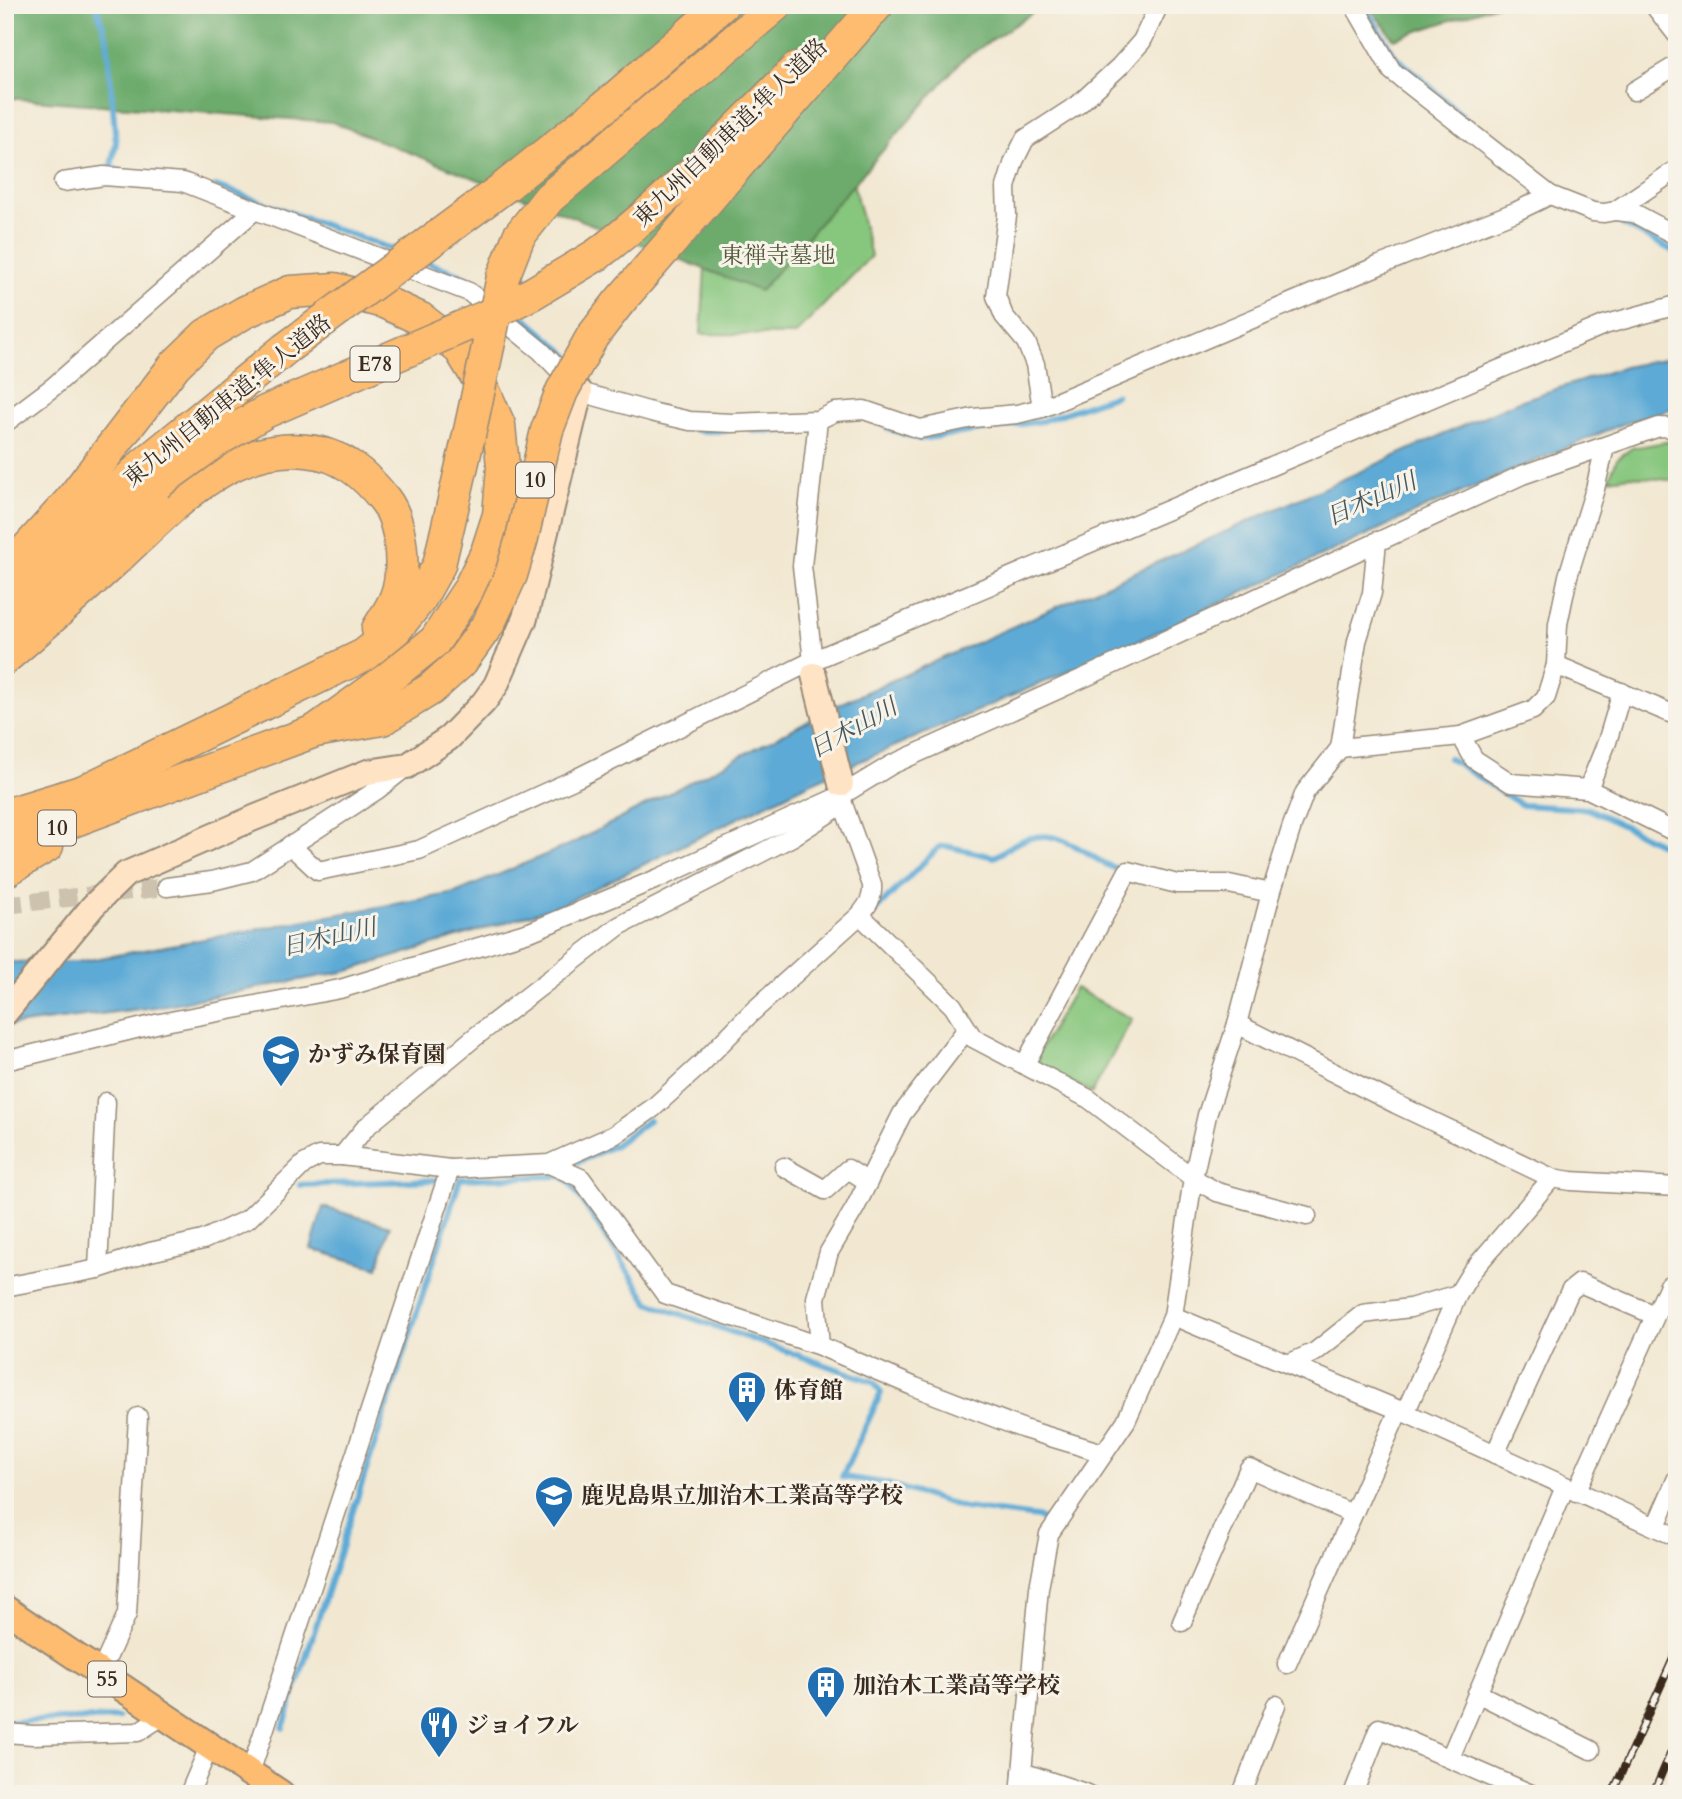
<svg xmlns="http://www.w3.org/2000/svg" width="1682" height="1799" viewBox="0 0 1682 1799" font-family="Cardo,'Noto Serif JP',serif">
  <rect width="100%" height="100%" fill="#f7f3e8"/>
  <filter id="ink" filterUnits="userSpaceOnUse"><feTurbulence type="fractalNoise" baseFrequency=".0143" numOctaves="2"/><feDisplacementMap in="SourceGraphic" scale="14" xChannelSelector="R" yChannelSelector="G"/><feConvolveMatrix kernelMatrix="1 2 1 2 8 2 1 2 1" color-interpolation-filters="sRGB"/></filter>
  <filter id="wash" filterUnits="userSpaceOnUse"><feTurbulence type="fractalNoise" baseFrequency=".00686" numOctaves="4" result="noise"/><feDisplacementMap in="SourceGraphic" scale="28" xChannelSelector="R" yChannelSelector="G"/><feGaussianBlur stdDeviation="1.57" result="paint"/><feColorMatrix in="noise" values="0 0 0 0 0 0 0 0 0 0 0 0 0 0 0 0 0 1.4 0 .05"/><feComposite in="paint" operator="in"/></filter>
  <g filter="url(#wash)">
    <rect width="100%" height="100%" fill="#f2e8d2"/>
    <g fill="#86c67d" stroke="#60784e" stroke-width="2">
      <path d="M 850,170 L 871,256 L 795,335 L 701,334 L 706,251 Z"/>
      <path d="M 1677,440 L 1677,481 L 1631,476 L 1609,479 L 1617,459 L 1632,448 Z"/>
      <path d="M 1075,988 L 1132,1019 L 1092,1093 L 1040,1066 L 1037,1055 Z"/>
    </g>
    <g fill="#6cab6c" stroke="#546a45" stroke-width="2">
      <path d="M 5,5 L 1044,5 L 962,60 L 760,291 L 332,122 L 5,98 Z"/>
      <path d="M 1368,5 L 1497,5 L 1394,39 Z"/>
    </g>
    <g fill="#5daad6" stroke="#4c6a7a" stroke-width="2">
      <path d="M 1677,356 L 1677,407 L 1620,425 L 1427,507 L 1125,647 L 812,782 L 561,905 L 348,971 L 155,1007 L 5,1026 L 5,962 L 78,962 L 455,893 L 571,844 L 846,701 L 1516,402 L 1624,367 Z"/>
      <path d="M 323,1207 L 390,1226 L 378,1268 L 311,1249 Z"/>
    </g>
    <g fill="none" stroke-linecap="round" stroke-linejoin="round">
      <g stroke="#5daad6" stroke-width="6">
        <path d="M 96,5 L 107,39 L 116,143 L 111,166 L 119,171"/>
        <path d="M 1365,7 L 1395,56 L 1463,116"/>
        <path d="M 216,186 L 400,252"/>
        <path d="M 1530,214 L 1549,206"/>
        <path d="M 1621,223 L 1677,253"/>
        <path d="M 423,261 L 460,274 L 489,293"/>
        <path d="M 1395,269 L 1419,259"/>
        <path d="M 518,312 L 568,355"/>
        <path d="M 691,428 L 700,431 L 725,431"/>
        <path d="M 887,428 L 919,439 L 1042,421 L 1116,395"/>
        <path d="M 753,431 L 801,431"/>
        <path d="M 1449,758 L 1522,805 L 1589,809 L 1677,852"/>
        <path d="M 873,913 L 939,847 L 946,846 L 994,857 C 1001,854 1006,849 1013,845 C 1043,828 1063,838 1089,854 C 1101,862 1110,868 1123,870"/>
        <path d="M 578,1162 L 615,1145 L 649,1120"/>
        <path d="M 300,1185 L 437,1180"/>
        <path d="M 5,1722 L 118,1718"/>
        <path d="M 283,1728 L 460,1179 L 561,1176 L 570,1182 L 649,1303 L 874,1382 L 881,1393 L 842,1477 L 885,1483 L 965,1508 L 1037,1517 L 1043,1520"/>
      </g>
    </g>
  </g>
  <g filter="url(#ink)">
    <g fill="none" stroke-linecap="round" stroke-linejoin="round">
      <path stroke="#cdc2ae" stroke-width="18" stroke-dasharray="18 9" stroke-linecap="butt" d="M 5,905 L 167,887"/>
      <defs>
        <g id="street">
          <path d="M 1355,7 L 1392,71 L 1550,195"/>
          <path d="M 1656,8 L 1677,35"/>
          <path d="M 1634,91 L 1677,65"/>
          <path d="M 63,182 L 104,176 L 183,182 L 255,210"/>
          <path d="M 1615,211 L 1634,213 L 1677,236"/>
          <path d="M 1042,408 L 1035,364 L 1026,342 L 1004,316 L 996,296 L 1007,216 L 1006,187 L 1014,161 L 1025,139 L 1079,104 L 1120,66 L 1142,41 L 1159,5"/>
          <path d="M 5,423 L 53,387 L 255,210 L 469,292 L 541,351 L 580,392 L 655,413 L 690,421 L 732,423 L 818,420 L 835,412 L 864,410 L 920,429 L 973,418 L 1017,414 L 1042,408 L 1380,265 L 1515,212 L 1550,195 L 1593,212 L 1604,213 L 1615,211 L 1677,169"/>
          <path d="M 1556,665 L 1677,716"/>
          <path d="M 814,670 L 802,566 L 818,420"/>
          <path d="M 1461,736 L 1474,759 L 1511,783 L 1588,789 L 1677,833"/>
          <path d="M 1340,748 L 1461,736 L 1533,710 L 1546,697 L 1556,665 L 1558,624 L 1568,576 L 1595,489 L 1605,447"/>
          <path d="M 1588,789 L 1607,742 L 1622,692"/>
          <path d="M 290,845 L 318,871 L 419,850 L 573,780 L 812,661 L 1604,325 L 1677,305"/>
          <path d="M 167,887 L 212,881 L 252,871 L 377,790 L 406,767"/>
          <path d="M 860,915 L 953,1006 L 973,1038 L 1089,1099 L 1193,1178 L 1217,1192 L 1307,1216"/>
          <path d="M 1237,1024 L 1396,1104 L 1552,1178 L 1571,1181 L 1677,1187"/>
          <path d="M 5,1061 L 160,1023 L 340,989 L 532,931 L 659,878 L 842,795 L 891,765 L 1088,676 L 1522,475 L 1659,427 L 1677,428"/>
          <path d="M 1025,1064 L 1128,871 L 1177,884 L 1229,884 L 1271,893"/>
          <path d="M 342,1156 L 366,1127 L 475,1037 L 619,926 L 792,837 L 840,806"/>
          <path d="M 549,1164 L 581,1178 L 665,1294 L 820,1346 L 915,1387 L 1024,1429 L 1103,1453"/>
          <path d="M 784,1167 L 825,1190 L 848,1169 L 868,1182"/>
          <path d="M 98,1269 L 106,1102"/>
          <path d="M 5,1287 L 98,1269 L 150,1252 L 203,1240 L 248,1219 L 304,1164 L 319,1156 L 342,1156 L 450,1169 L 549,1164 L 614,1135 L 653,1108 L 699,1066 L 750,1014 L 860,915 C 868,905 873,898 872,885 L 843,804 L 841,786"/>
          <path d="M 1173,1316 L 1399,1410 L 1677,1537"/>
          <path d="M 820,1346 L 816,1298 L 829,1252 L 855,1208 L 902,1114 L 967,1029"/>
          <path d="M 1290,1363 L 1315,1352 L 1363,1314 L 1410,1308 L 1458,1294 L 1472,1271 L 1552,1178"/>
          <path d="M 1405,1413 L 1458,1294"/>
          <path d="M 1495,1454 L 1570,1291 L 1580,1283 L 1654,1315"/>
          <path d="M 1576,1492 L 1669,1285 L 1677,1289"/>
          <path d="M 1656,1526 L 1677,1478"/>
          <path d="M 1182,1622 L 1249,1468 L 1352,1514"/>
          <path d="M 1287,1664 L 1399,1410"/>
          <path d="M 102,1675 L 103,1667 L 127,1614 L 138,1417"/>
          <path d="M 1477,1693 L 1591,1750"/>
          <path d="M 5,1733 L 33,1735 L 138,1732 L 164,1715"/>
          <path d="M 1450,1758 L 1565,1487"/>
          <path d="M 1022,1772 L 1088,1794"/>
          <path d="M 250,1773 L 450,1169"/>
          <path d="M 189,1794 L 209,1747"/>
          <path d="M 1020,1794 L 1039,1588 L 1049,1534 L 1126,1421 L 1173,1316 L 1193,1178 L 1207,1115 L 1237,1024 L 1271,893 L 1292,826 L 1305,792 L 1340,748 L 1357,641 L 1372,593 L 1377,541"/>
          <path d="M 1242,1794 L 1276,1705"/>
          <path d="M 1353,1794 L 1379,1728 L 1531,1794"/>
        </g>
        <g id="secondary">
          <path d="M 814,675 L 841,784"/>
          <path d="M 5,1013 L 93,906 L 126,874 L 254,818 L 368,772 L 407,766 L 449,738 L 484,702 L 496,685 L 525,618 L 580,392"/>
        </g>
        <path id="primary" d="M 5,1609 L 281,1794"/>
        <g id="highway">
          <path d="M 507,185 L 608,104 L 722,5"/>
          <path d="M 598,254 C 670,199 732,134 796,69"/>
          <path d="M 503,277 L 519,236 L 549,198 L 776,5"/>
          <path d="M 619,302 L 877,5"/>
          <path d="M 5,573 L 71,500 L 175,365 L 206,335 L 245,312 L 290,292 L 335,289 L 384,302 L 421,319 L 460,349 L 479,380 L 499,425 L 503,467 L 499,515 L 487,552 L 469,589 L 435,641 L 386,680 L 315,731"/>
          <path d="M 5,597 L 144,464"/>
          <path d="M 10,630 L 99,538 L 158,483"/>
          <path d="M 5,658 C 42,627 77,595 112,563 C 167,513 226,442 307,451 C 341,454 365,474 385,500 C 402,522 406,571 396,597 C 392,608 384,619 378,629"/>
          <path d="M 5,815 L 84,791 L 364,655 L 396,629 L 420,599 L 439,565 L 469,435"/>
          <path d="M 5,846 L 315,731 L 382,719 L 431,689 L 461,662"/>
          <path d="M 5,871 L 47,846"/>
        </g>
      </defs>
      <use href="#street" stroke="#968978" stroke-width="21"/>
      <use href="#secondary" stroke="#968978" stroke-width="28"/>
      <use href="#primary" stroke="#968978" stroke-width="30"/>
      <use href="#highway" stroke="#968978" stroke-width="35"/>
      <use href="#street" stroke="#fff" stroke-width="18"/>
      <use href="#secondary" stroke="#fee4c5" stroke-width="24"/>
      <use href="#primary" stroke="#fdbc6f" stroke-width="26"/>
      <use href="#highway" stroke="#fdbc6f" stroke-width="32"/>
      <defs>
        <g id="rail">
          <path d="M 1612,1794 L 1677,1650"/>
          <path d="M 1653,1794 L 1677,1738"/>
        </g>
      </defs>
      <use href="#rail" stroke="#3b2a1e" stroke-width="8"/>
      <use href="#rail" stroke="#f7f3e8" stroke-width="5" stroke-dasharray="16" stroke-linecap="butt"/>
      <defs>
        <g id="highway-bridge">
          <path d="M 469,435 L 503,277"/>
          <path d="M 144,464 L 285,349 L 507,185"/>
          <path d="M 158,483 L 216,441 L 265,412 L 485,317 L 533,293 L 598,254"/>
          <path d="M 461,662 L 489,623 L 511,575 L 522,538 L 547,430 L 562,391 L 592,337 L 619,302"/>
        </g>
      </defs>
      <use href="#highway-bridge" stroke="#968978" stroke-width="35" stroke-linecap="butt"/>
      <use href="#highway-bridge" stroke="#fdbc6f" stroke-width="32"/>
    </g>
  </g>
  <defs>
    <symbol id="school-pin" viewBox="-11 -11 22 30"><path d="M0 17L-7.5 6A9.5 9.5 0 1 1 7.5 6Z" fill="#1f6fb2" stroke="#f7f3e8"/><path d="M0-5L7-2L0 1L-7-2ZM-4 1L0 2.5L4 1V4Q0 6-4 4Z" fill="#fff"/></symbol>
    <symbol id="building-pin" viewBox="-11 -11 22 30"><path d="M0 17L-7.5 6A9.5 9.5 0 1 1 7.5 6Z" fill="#1f6fb2" stroke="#f7f3e8"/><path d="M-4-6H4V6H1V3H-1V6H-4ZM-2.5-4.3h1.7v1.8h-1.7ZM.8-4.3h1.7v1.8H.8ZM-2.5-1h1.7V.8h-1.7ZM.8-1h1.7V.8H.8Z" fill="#fff"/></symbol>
    <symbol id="restaurant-pin" viewBox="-11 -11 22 30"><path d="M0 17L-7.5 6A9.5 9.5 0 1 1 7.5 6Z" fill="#1f6fb2" stroke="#f7f3e8"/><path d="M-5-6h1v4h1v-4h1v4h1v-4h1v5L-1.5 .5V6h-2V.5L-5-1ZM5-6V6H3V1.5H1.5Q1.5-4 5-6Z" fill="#fff"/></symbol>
  </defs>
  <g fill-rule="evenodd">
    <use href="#school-pin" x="259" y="1032" width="44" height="60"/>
    <use href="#building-pin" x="725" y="1368" width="44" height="60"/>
    <use href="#school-pin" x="532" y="1473" width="44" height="60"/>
    <use href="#building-pin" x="804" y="1663" width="44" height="60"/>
    <use href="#restaurant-pin" x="417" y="1703" width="44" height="60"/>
  </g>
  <g text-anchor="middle" stroke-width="6" stroke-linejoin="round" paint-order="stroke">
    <g fill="#f7f3e8" stroke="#73665b" stroke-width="2">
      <rect x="350.5" y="346.5" width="49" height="35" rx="5"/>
      <rect x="516" y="462.5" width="38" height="35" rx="5"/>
      <rect x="38" y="810.5" width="38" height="35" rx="5"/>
      <rect x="88" y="1661.5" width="38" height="35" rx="5"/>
    </g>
    <g font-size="21" font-weight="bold" fill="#3b2a1e">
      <text x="375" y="371">E78</text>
      <text x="535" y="487">10</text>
      <text x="57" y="835">10</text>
      <text x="107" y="1686">55</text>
    </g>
    <g font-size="23" fill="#3b2a1e" stroke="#f7f3e8">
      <text transform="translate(730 132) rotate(-44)" y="8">東九州自動車道;隼人道路</text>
      <text transform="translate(227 400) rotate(-39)" y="8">東九州自動車道;隼人道路</text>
    </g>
    <g font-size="23" fill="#52593a" stroke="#f7f3e8">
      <text x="778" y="263">東禅寺墓地</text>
    </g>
    <g font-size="23" font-weight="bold" fill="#3b2a1e" stroke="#f7f3e8" text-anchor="start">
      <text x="308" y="1062">かずみ保育園</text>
      <text x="774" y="1398">体育館</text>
      <text x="581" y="1503">鹿児島県立加治木工業高等学校</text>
      <text x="853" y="1693">加治木工業高等学校</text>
      <text x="466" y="1733">ジョイフル</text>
    </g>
    <g font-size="24" font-style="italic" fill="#47575e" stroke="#f7f3e8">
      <text transform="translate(1371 499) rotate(-24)" y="8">日木山川</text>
      <text transform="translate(853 728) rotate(-29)" y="8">日木山川</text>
      <text transform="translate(329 937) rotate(-13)" y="8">日木山川</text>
    </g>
  </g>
  <rect width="1682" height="1799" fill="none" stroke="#f7f3e8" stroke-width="28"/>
</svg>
